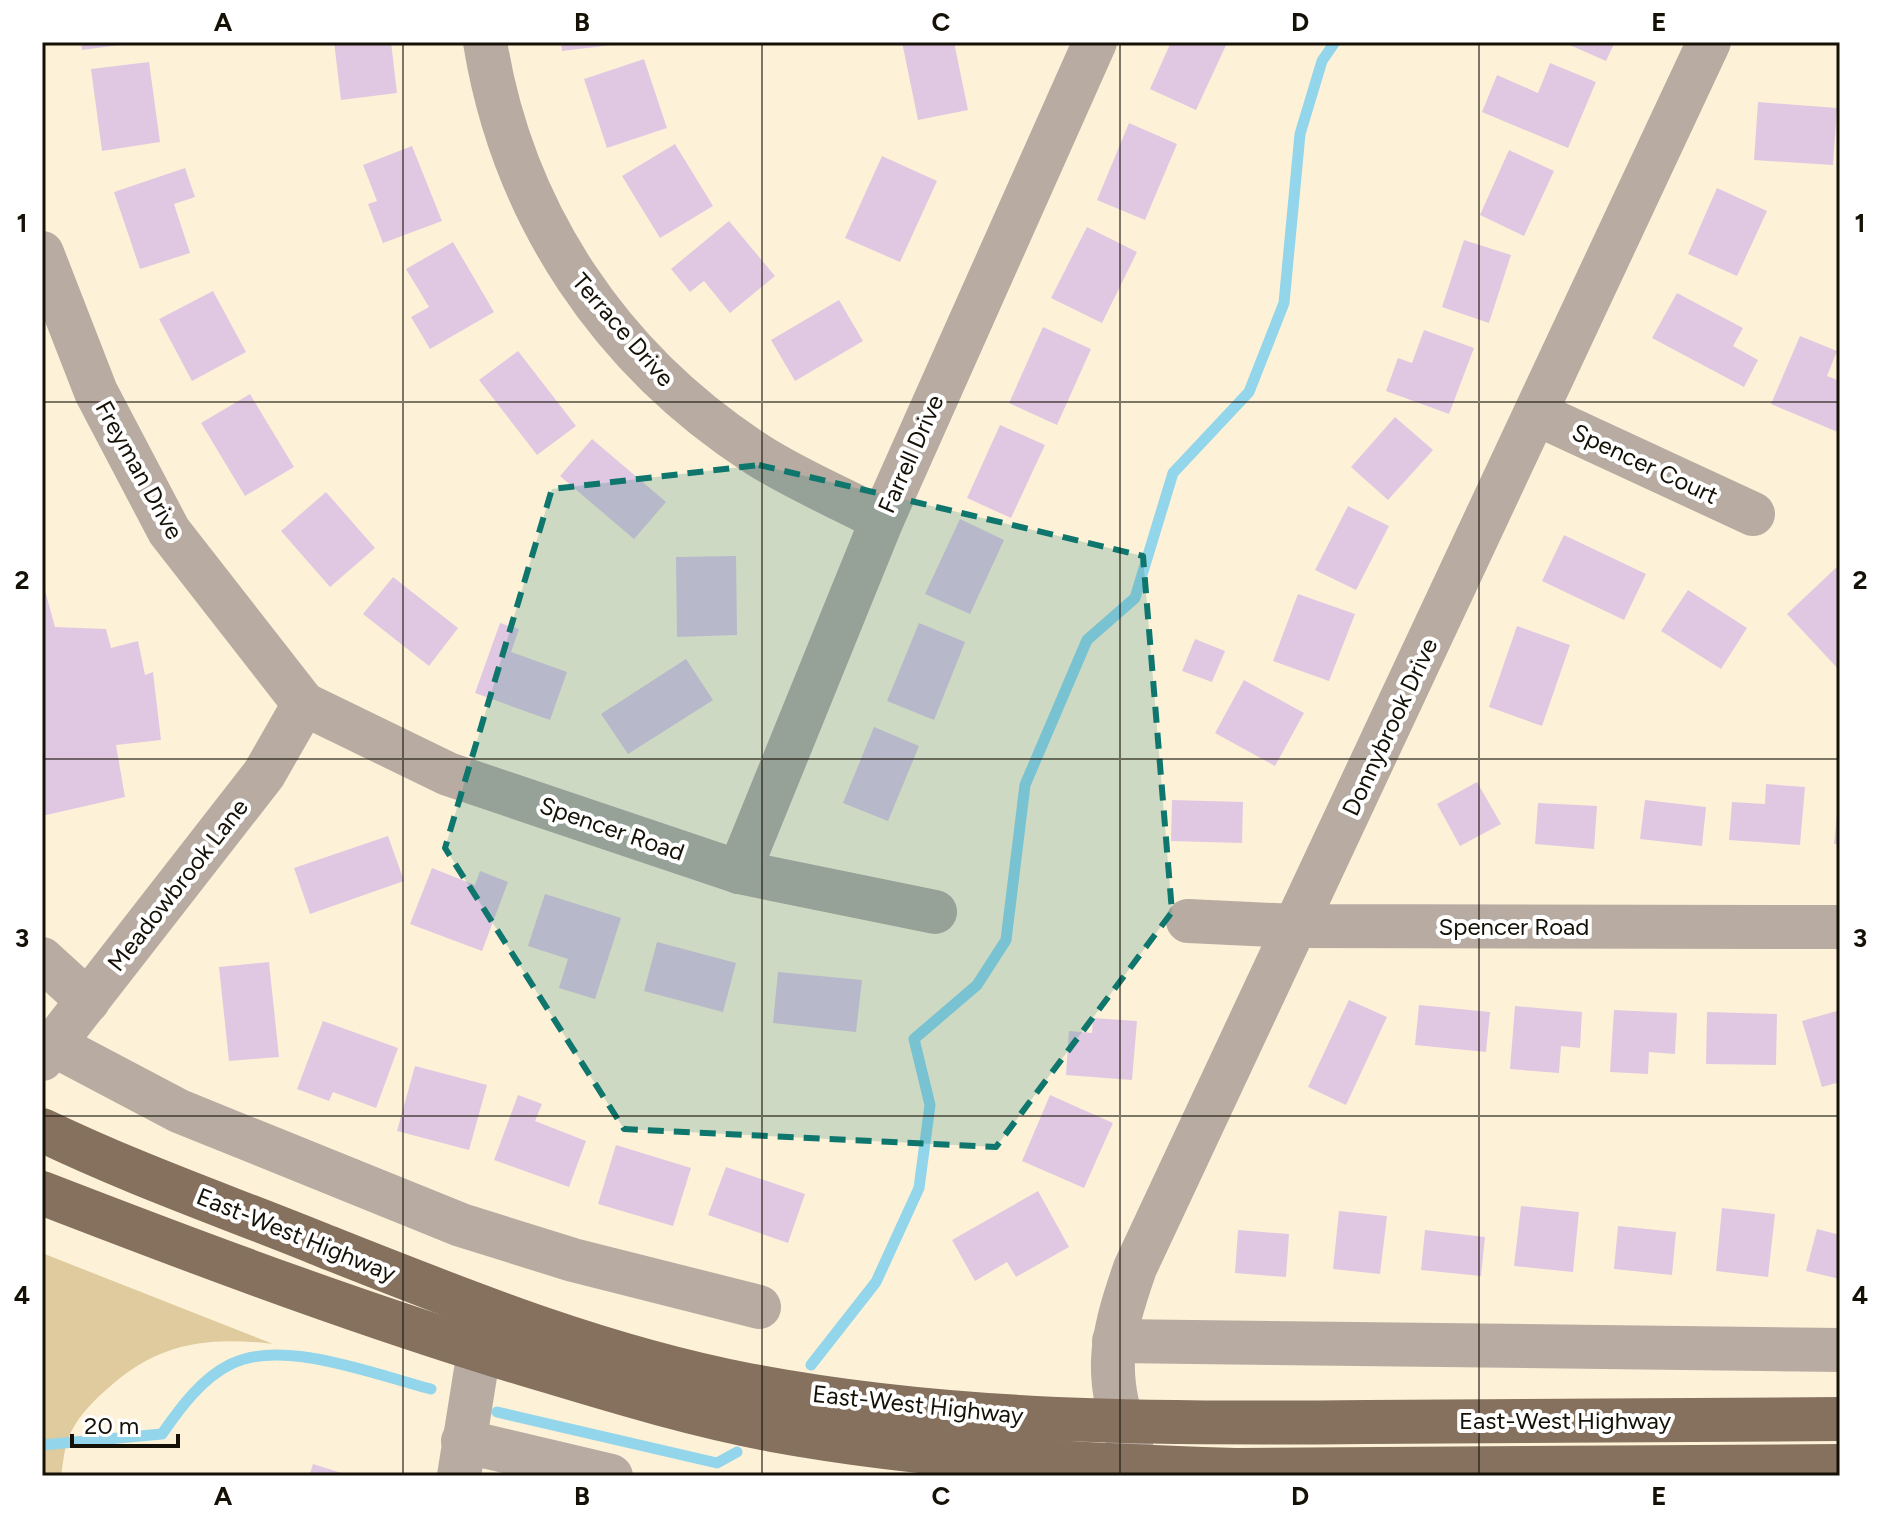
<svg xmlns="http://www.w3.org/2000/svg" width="1882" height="1518" viewBox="0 0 1882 1518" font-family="Figtree,sans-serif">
  <rect width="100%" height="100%" fill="#fdf2d8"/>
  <path fill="#dfcb9d" d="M 42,1254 L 42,1253 L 273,1344 C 206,1336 157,1343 106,1390 C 91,1403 75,1420 68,1439 C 64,1450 63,1464 61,1476 L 42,1476 Z"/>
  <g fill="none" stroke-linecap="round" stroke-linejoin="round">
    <g stroke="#93d5ea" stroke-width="11">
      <path d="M 811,1365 L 876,1282 L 919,1188 L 930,1105 L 914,1039 L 977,985 L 1006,940 L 1025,785 L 1087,640 L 1135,598 L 1173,473 L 1249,392 L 1284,303 L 1300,134 L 1322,61 L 1335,42"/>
      <path d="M 497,1412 L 717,1463 L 737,1452"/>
      <path d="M 42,1445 L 162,1434 C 180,1408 202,1378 231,1364 C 283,1338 376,1375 431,1389"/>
    </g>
  </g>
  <g fill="#e1c8e2">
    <path d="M 81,42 L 127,42 L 127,44 L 82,50 Z"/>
    <path d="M 334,42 L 391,42 L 397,93 L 341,100 Z"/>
    <path d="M 561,42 L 620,42 L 620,44 L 562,51 Z"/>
    <path d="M 902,42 L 954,42 L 968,110 L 918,120 Z"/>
    <path d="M 1171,42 L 1227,43 L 1196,110 L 1150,89 Z"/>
    <path d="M 1563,42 L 1615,42 L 1606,61 Z"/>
    <path d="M 644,59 L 667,128 L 607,148 L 584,79 Z"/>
    <path d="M 149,62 L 160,142 L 102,151 L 91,69 Z"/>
    <path d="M 1550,63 L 1596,82 L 1568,148 L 1482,112 L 1497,75 L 1538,93 Z"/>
    <path d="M 1758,102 L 1837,108 L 1833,165 L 1754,160 Z"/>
    <path d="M 1129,123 L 1177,144 L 1145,220 L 1097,200 Z"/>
    <path d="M 675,144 L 713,206 L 660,238 L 622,176 Z"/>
    <path d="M 412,146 L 442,221 L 383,243 L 368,204 L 377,201 L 363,165 Z"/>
    <path d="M 1509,150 L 1554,171 L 1524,236 L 1480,215 Z"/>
    <path d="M 882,156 L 937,181 L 900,262 L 845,238 Z"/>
    <path d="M 185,168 L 195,197 L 174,204 L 190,253 L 140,269 L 114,192 Z"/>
    <path d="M 1717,188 L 1767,211 L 1737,276 L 1688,254 Z"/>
    <path d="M 729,221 L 775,276 L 730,313 L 704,281 L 690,292 L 671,269 Z"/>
    <path d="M 1087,227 L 1137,252 L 1102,323 L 1051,298 Z"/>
    <path d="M 1464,240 L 1511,255 L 1489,323 L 1442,307 Z"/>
    <path d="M 453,242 L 494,312 L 430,349 L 411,317 L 429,307 L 406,269 Z"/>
    <path d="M 213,291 L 246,352 L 192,381 L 159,319 Z"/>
    <path d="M 1677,293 L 1743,328 L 1733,346 L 1758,360 L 1744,387 L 1652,338 Z"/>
    <path d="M 839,300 L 863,341 L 795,381 L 771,340 Z"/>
    <path d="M 1043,327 L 1091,349 L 1057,425 L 1009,403 Z"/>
    <path d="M 1424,330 L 1474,348 L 1449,414 L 1386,391 L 1398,358 L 1412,363 Z"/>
    <path d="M 1800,336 L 1837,351 L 1827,376 L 1840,381 L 1840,433 L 1771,404 Z"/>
    <path d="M 518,351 L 576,426 L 537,455 L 479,380 Z"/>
    <path d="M 250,394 L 294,467 L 245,496 L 201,423 Z"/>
    <path d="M 1395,417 L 1433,450 L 1388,500 L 1351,467 Z"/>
    <path d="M 1000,425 L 1045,445 L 1011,518 L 967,498 Z"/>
    <path d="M 592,439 L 666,502 L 634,539 L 560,476 Z"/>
    <path d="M 326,492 L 375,548 L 330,587 L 281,531 Z"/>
    <path d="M 1348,506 L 1389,526 L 1356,590 L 1315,570 Z"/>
    <path d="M 960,519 L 1004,540 L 970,614 L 925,594 Z"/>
    <path d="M 1564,535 L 1646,574 L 1624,620 L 1542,581 Z"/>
    <path d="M 736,556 L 737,635 L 677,637 L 676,557 Z"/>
    <path d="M 1840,564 L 1840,671 L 1787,614 Z"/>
    <path d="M 393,577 L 458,628 L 429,666 L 363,614 Z"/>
    <path d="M 42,579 L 55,627 L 106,629 L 111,648 L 138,641 L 145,675 L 153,672 L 161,740 L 116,745 L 125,797 L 42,816 Z"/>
    <path d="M 1688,590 L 1747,628 L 1721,669 L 1661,631 Z"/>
    <path d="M 1298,594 L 1355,614 L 1329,681 L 1273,661 Z"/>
    <path d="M 500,623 L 519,629 L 511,652 L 567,672 L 550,720 L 475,693 Z"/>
    <path d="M 919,623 L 965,642 L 934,720 L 887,701 Z"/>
    <path d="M 1517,626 L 1570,645 L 1542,726 L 1489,707 Z"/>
    <path d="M 1195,639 L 1225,651 L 1212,682 L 1182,671 Z"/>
    <path d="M 686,659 L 713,700 L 628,754 L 601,714 Z"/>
    <path d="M 1244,680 L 1304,713 L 1275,766 L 1215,733 Z"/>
    <path d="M 874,727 L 919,746 L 888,821 L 843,803 Z"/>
    <path d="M 1477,782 L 1501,824 L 1460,846 L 1437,804 Z"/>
    <path d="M 1766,784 L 1805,787 L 1800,845 L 1729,840 L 1732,802 L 1765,804 Z"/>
    <path d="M 1172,800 L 1243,802 L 1242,843 L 1171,841 Z"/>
    <path d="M 1645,800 L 1706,807 L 1702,846 L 1640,839 Z"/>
    <path d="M 1538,803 L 1597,806 L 1594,849 L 1535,844 Z"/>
    <path d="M 1838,805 L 1840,805 L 1840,844 L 1834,844 Z"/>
    <path d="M 388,836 L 404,881 L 310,914 L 294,868 Z"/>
    <path d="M 432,868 L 475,885 L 480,871 L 508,882 L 482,951 L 410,924 Z"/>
    <path d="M 545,894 L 621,918 L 595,999 L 559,988 L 568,959 L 528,946 Z"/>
    <path d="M 657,942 L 736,963 L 723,1012 L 644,991 Z"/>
    <path d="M 269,962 L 279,1057 L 229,1061 L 219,967 Z"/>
    <path d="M 778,972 L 862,980 L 856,1032 L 773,1023 Z"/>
    <path d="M 1349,1000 L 1387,1017 L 1346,1105 L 1308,1087 Z"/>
    <path d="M 1419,1005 L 1490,1012 L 1486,1052 L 1415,1045 Z"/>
    <path d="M 1515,1006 L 1582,1012 L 1580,1048 L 1561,1046 L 1559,1073 L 1510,1069 Z"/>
    <path d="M 1614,1010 L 1677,1013 L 1675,1054 L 1649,1052 L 1648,1074 L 1610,1072 Z"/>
    <path d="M 1840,1010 L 1840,1082 L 1822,1087 L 1802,1021 Z"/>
    <path d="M 1707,1012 L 1777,1014 L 1776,1065 L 1706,1064 Z"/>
    <path d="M 1093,1018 L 1137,1021 L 1132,1080 L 1066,1075 L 1069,1031 L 1092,1033 Z"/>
    <path d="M 323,1021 L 398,1048 L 376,1108 L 333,1092 L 329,1101 L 297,1089 Z"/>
    <path d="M 415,1066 L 487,1085 L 469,1150 L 397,1131 Z"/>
    <path d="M 518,1095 L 542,1104 L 535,1121 L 586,1141 L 569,1187 L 494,1160 Z"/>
    <path d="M 1050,1095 L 1113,1123 L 1084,1188 L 1022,1161 Z"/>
    <path d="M 616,1145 L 691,1168 L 673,1226 L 598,1204 Z"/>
    <path d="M 726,1167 L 805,1194 L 788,1243 L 708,1215 Z"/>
    <path d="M 1038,1191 L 1069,1247 L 1016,1277 L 1007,1262 L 975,1281 L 952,1240 Z"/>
    <path d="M 1521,1206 L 1579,1212 L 1573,1272 L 1514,1266 Z"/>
    <path d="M 1722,1208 L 1775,1214 L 1768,1277 L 1716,1271 Z"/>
    <path d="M 1339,1211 L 1387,1216 L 1380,1274 L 1333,1269 Z"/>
    <path d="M 1618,1226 L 1676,1232 L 1672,1275 L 1614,1269 Z"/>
    <path d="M 1817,1229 L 1840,1235 L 1840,1279 L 1806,1271 Z"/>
    <path d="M 1238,1230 L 1289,1234 L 1286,1277 L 1235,1273 Z"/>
    <path d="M 1425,1230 L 1485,1237 L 1481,1276 L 1421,1270 Z"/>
    <path d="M 313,1464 L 348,1475 L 348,1476 L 309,1476 Z"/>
  </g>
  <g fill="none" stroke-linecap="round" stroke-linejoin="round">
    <g stroke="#b8aca2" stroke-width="44">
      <path d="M 485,42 C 513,215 611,360 758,455 C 797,480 841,498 882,520"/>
      <path d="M 42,253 L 96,392 L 169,531 L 304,704 L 448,774 L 739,872 L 935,912"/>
      <path d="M 1537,414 L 1753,514"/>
      <path d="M 739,872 L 882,520 L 1095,42"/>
      <path d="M 1188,921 L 1295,926 L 1840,927"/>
      <path d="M 42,959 L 88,1001"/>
      <path d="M 54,1045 L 179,1111 L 461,1225 L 573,1260 L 759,1307"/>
      <path d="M 42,1059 L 264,774 L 304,704"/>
      <path d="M 1114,1341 L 1840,1350"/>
      <path d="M 463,1441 L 611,1476"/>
      <path d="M 1133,1453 C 1103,1378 1109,1343 1135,1268 L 1709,42"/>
      <path d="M 459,1476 L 479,1351"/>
    </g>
    <g stroke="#86715f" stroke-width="44">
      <path d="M 42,1130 C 131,1173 225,1206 317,1243 C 458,1299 598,1356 748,1385 C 951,1424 1161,1424 1367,1422 C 1525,1421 1682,1420 1840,1419"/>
      <path d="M 42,1193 C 210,1258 378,1321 551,1372 C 624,1394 698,1416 773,1430 C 926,1458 1081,1465 1236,1470 L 1840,1466"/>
    </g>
  </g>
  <path fill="#0f766e" fill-opacity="0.2" stroke="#0f766e" stroke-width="6" stroke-dasharray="16 10" stroke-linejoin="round" d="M 759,465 L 1143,556 L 1172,912 L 996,1147 L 624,1129 L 445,848 L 552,489 Z"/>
  <path fill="none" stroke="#151106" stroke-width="2" stroke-opacity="0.55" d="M 403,42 L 403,1476M 762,42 L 762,1476M 1120,42 L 1120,1476M 1479,42 L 1479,1476M 42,402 L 1840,402M 42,759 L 1840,759M 42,1116 L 1840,1116"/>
  <g text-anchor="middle" stroke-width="8" stroke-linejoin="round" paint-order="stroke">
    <g font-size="24" fill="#151106" stroke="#fff">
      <text transform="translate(623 330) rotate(49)" y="8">Terrace Drive</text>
      <text transform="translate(911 454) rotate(-66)" y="8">Farrell Drive</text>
      <text transform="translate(1645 464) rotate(25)" y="8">Spencer Court</text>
      <text transform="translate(139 470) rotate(61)" y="8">Freyman Drive</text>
      <text transform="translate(1390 727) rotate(-65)" y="8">Donnybrook Drive</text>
      <text transform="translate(612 829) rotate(19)" y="8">Spencer Road</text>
      <text transform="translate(178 885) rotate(-52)" y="8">Meadowbrook Lane</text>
      <text x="1514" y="935">Spencer Road</text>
      <text transform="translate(296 1235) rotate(22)" y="8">East-West Highway</text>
      <text transform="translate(918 1405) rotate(6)" y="8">East-West Highway</text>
      <text x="1565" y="1429">East-West Highway</text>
    </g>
  </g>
  <rect width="1882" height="1518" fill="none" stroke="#ffffff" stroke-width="88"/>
  <path d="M72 1434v12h106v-12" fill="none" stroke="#151106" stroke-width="4"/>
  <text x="84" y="1434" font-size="24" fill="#151106" stroke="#ffffff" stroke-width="6" paint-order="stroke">20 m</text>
  <rect x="44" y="44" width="1794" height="1430" fill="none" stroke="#151106" stroke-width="3"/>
  <g font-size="26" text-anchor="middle" font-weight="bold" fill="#151106">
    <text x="223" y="31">A</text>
    <text x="582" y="31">B</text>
    <text x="941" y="31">C</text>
    <text x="1300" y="31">D</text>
    <text x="1659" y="31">E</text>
    <text x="22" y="232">1</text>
    <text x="1860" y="232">1</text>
    <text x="22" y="589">2</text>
    <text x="1860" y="589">2</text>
    <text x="22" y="947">3</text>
    <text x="1860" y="947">3</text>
    <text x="22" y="1304">4</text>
    <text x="1860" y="1304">4</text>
    <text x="223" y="1505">A</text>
    <text x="582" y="1505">B</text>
    <text x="941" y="1505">C</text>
    <text x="1300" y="1505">D</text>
    <text x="1659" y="1505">E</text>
  </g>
</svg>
